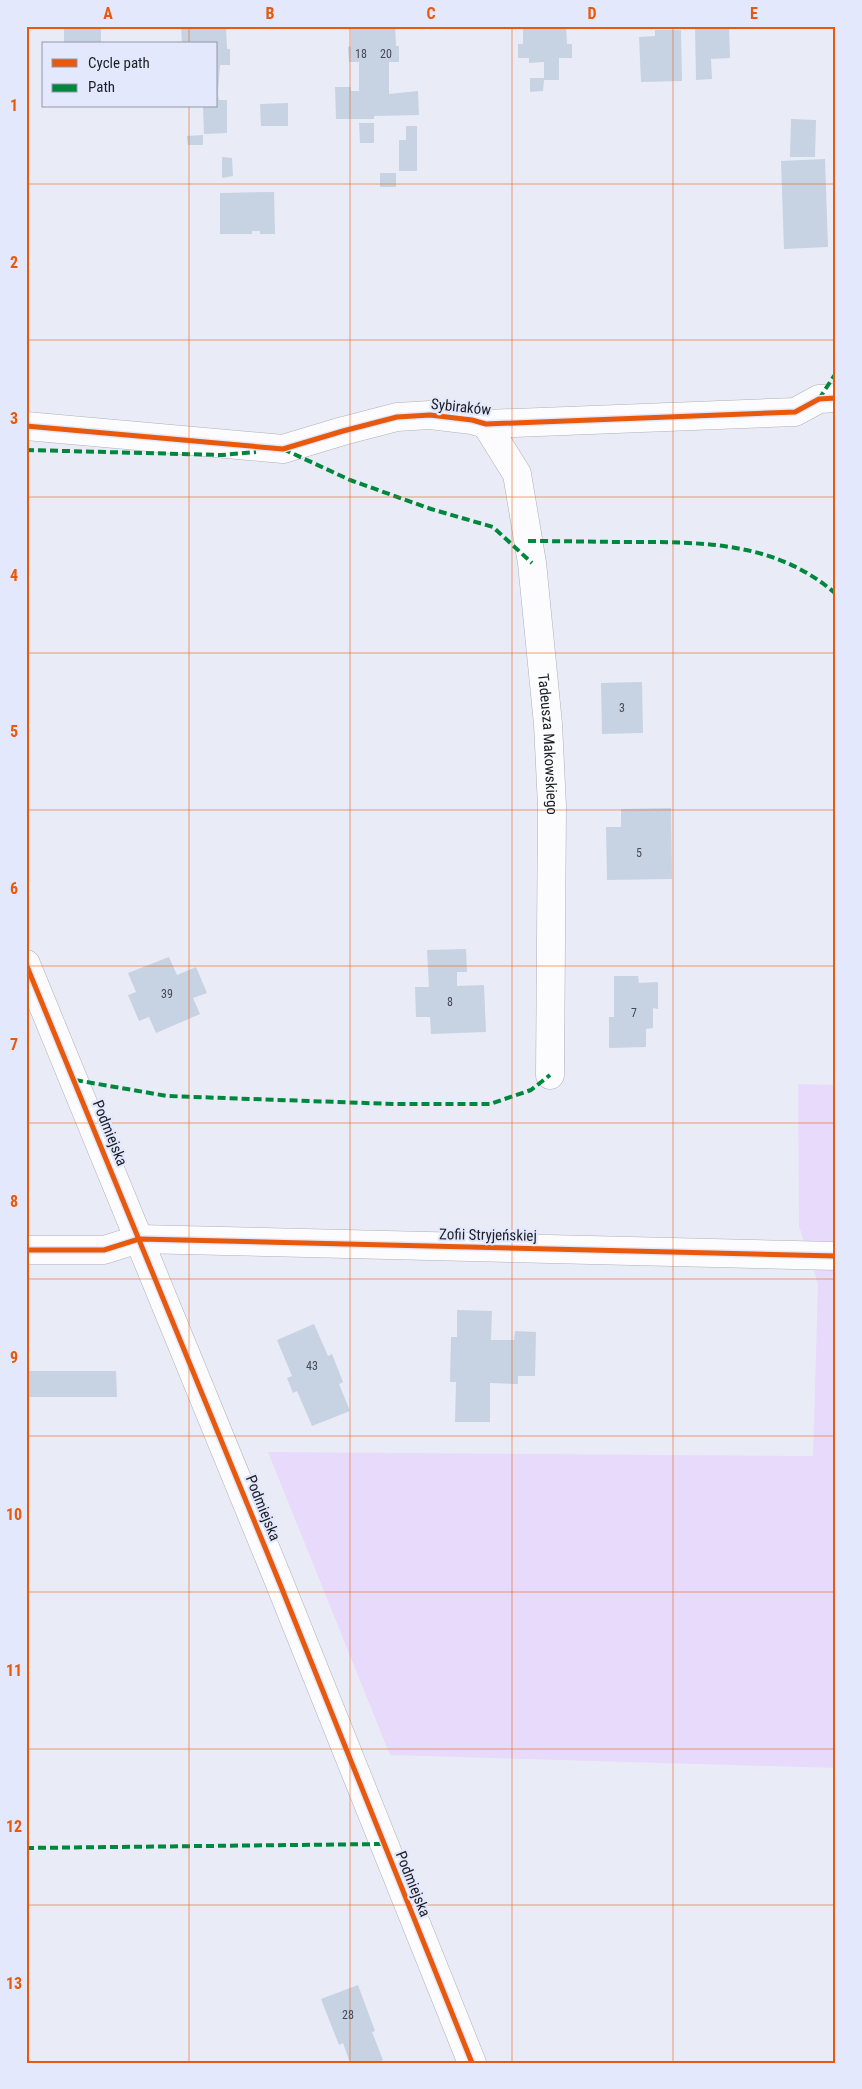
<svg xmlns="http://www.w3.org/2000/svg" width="862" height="2089" viewBox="0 0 862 2089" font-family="'Roboto Condensed',sans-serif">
  <rect width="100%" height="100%" fill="#e9ecf6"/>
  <path fill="#e8dafa" d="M 798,1084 L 836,1085 L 836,1768 L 390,1755 L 268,1452 L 813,1456 L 818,1284 L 799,1226 Z"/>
  <g fill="#c7d2e3">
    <rect x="64" y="26" width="37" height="18"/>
    <path d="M 181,26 L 226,26 L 227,49 L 230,49 L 230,65 L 220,65 L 218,94 L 219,100 L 227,100 L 227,133 L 204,134 L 203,106 L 216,106 L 216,44 L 182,44 Z"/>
    <path d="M 351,26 L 395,26 L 396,46 L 399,46 L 399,62 L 389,62 L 389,94 L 418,91 L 419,115 L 374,116 L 374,119 L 336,119 L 335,87 L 351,87 L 351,91 L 359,91 L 359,62 L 349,62 L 348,47 L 351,46 Z"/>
    <path d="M 523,26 L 566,26 L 567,44 L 572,44 L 572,58 L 559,58 L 559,80 L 544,80 L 543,91 L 530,92 L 530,78 L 544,78 L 544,62 L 529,63 L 529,58 L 518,58 L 518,44 L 523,44 Z"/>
    <path d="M 695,26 L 729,26 L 730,58 L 711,59 L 712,79 L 696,80 Z"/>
    <path d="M 655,30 L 681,30 L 682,81 L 641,82 L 639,37 L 655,36 Z"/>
    <path d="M 288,103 L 288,126 L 261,126 L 260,104 Z"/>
    <path d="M 791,119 L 816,120 L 815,157 L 790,157 Z"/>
    <path d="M 359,123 L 374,123 L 374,143 L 360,143 Z"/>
    <path d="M 406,126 L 417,126 L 417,171 L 399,171 L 399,140 L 406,140 Z"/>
    <path d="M 203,135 L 203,145 L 188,145 L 187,136 Z"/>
    <path d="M 222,157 L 232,158 L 233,176 L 222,178 Z"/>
    <path d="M 825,159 L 828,247 L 784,249 L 781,161 Z"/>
    <rect x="380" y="173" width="16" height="14"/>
    <path d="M 274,192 L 275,234 L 260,234 L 260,231 L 252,231 L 252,234 L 220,234 L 220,193 Z"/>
    <path d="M 642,682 L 643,733 L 602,734 L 601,683 Z"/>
    <path d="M 671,808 L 672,879 L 607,880 L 606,827 L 621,827 L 621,809 Z"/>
    <path d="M 466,949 L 467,972 L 457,972 L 457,986 L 484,985 L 486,1032 L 431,1034 L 430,1017 L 416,1017 L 415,987 L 429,987 L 427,950 Z"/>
    <path d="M 169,957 L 177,975 L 196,967 L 207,993 L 193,998 L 200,1014 L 156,1033 L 149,1017 L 139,1021 L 128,995 L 136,992 L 128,973 Z"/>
    <path d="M 614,976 L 638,976 L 639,983 L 658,982 L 658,1009 L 653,1008 L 653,1028 L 646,1029 L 646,1047 L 609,1048 L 609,1017 L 614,1017 Z"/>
    <path d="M 457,1310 L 492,1311 L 491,1340 L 514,1340 L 515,1331 L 536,1332 L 535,1376 L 518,1376 L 518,1384 L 490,1383 L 490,1422 L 455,1422 L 456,1382 L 450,1382 L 451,1337 L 457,1337 Z"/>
    <path d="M 314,1324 L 328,1356 L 332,1354 L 343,1382 L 339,1384 L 350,1411 L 312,1426 L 297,1391 L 293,1393 L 287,1378 L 292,1376 L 277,1340 Z"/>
    <path d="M 26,1371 L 116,1371 L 117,1397 L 26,1397 Z"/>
    <path d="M 358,1985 L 375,2031 L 372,2032 L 383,2060 L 376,2063 L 350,2063 L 343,2043 L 339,2045 L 321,1999 Z"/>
  </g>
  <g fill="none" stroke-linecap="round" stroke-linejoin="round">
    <defs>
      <g id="street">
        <path id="s1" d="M 486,424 L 517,474 L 532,563 L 548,724 L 552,806 L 550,1075"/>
        <path d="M 26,426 L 283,449 L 343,431 L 397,417 L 430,415 L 472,420 L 486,424 L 795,412 L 819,399 L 836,398"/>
        <path d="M 26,964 L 278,1579 L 472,2063"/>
        <path d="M 26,1250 L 104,1250 L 139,1239 L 836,1256"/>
      </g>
    </defs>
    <use href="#street" stroke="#aeb0b8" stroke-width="29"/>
    <use href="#street" stroke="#fcfcfe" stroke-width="28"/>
    <g stroke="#00873e" stroke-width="4" stroke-dasharray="8 4" stroke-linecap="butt">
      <path d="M 819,399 L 836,373"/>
      <path d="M 283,449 L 350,480 L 431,509 L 493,527 L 532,563"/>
      <path d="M 26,450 L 222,455 L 256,452"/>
      <path d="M 528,541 C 564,541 599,542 635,542 C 707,542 778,543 836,594"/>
      <path d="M 75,1080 L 167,1096 L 394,1104 L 490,1104 L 531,1090 L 550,1075"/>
      <path d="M 26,1848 L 382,1844"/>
    </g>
    <defs>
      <g id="cycleway">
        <path d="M 26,426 L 283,449 L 343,431 L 397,417 L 430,415 L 472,420 L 486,424 L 795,412 L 819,399 L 836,398"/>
        <path d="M 26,964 L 278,1579 L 472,2063"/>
        <path d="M 26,1250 L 104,1250 L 139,1239 L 836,1256"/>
      </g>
    </defs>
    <use href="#cycleway" stroke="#e3e8fc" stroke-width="8"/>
    <use href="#cycleway" stroke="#e8590c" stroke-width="5"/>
  </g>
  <path fill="none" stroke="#e8590c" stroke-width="1" stroke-opacity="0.55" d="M 189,26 L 189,44M 350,26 L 350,2063M 512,26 L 512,2063M 673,26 L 673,2063M 189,106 L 189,2063M 26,184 L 836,184M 26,340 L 836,340M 26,497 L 836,497M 26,653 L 836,653M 26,810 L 836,810M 26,966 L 836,966M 26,1123 L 836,1123M 26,1279 L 836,1279M 26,1436 L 836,1436M 26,1592 L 836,1592M 26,1749 L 836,1749M 26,1905 L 836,1905"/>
  <g text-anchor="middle" stroke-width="4.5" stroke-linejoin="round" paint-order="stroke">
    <g font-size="12" fill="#464a54">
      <text x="361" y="58">18</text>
      <text x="386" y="58">20</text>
      <text x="622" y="712">3</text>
      <text x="639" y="857">5</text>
      <text x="167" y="998">39</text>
      <text x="450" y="1006">8</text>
      <text x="634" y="1017">7</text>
      <text x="312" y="1370">43</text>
      <text x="348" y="2019">28</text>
    </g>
    <g font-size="15" fill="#1b1d24" stroke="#e3e8fc">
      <text transform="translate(461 407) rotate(6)" y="5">Sybiraków</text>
      <text dy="5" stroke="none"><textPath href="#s1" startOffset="331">Tadeusza Makowskiego</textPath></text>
      <text transform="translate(110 1133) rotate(68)" y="5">Podmiejska</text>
      <text transform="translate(488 1235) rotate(1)" y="5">Zofii Stryjeńskiej</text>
      <text transform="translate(263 1508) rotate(68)" y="5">Podmiejska</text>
      <text transform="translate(413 1884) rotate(68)" y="5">Podmiejska</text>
    </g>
  </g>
  <rect width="862" height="2089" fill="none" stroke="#e3e8fc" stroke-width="55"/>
  <rect x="42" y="42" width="175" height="65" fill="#e3e8fc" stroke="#9397a6"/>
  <rect x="52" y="59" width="25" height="8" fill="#e8590c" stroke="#9397a6"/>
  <text x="88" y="68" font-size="15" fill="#1b1d24">Cycle path</text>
  <rect x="52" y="84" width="25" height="8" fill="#00873e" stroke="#9397a6"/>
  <text x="88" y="92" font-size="15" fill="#1b1d24">Path</text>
  <rect x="28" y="28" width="806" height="2034" fill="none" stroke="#e8590c" stroke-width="2"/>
  <g font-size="16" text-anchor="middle" font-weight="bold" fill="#e8590c">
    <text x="108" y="19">A</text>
    <text x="270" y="19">B</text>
    <text x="431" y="19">C</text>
    <text x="592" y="19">D</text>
    <text x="754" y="19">E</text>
    <text x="14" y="111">1</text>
    <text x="14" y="268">2</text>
    <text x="14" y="424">3</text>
    <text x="14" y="581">4</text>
    <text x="14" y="737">5</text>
    <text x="14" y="894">6</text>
    <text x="14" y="1050">7</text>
    <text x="14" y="1207">8</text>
    <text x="14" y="1363">9</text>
    <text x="14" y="1520">10</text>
    <text x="14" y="1676">11</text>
    <text x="14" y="1832">12</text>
    <text x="14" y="1989">13</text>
  </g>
</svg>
